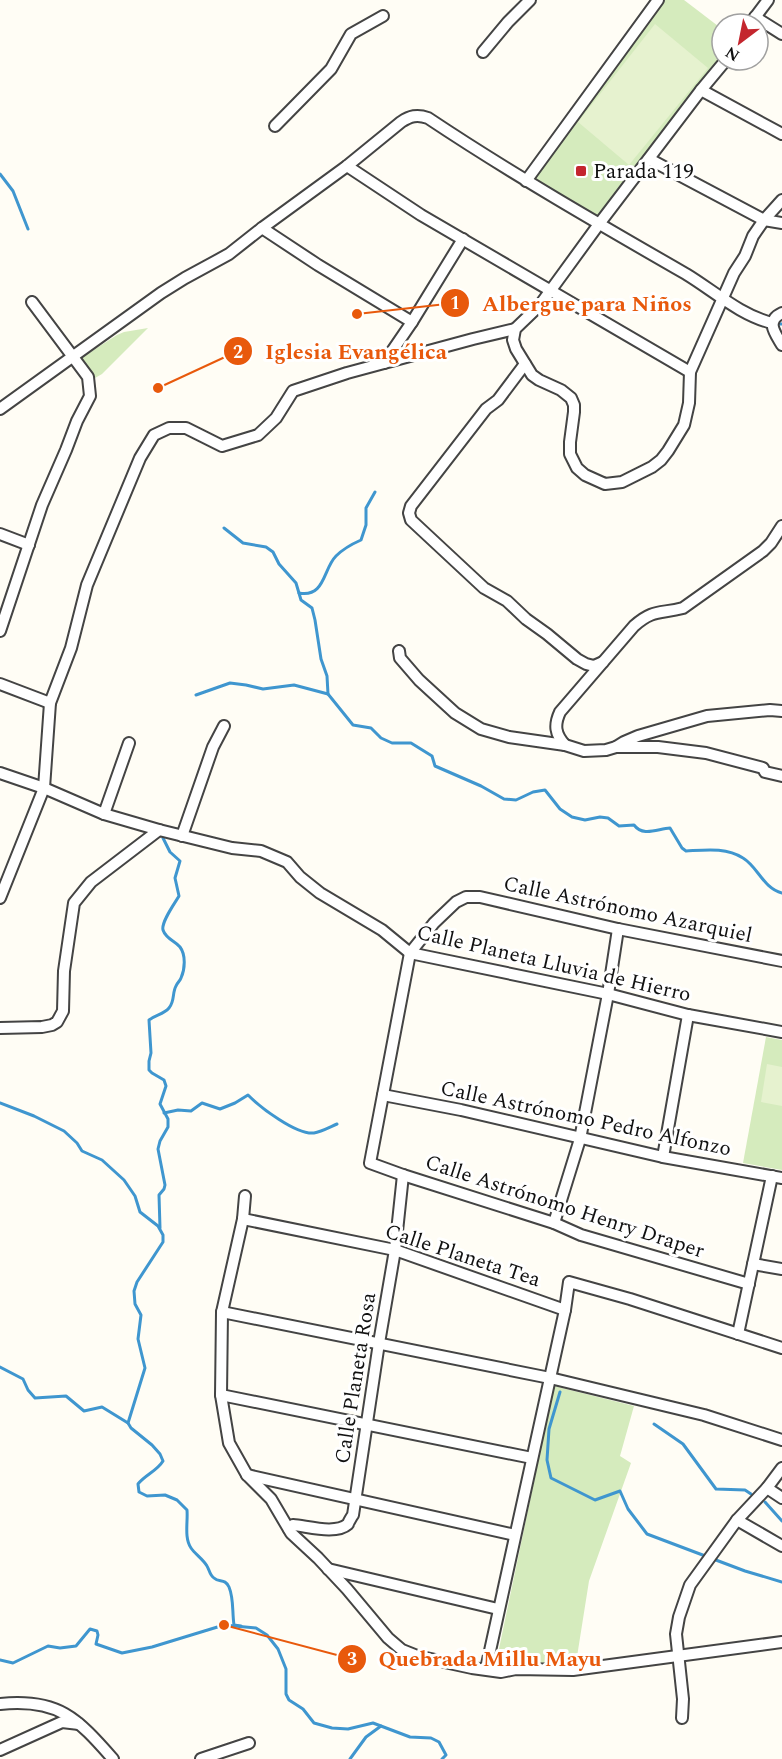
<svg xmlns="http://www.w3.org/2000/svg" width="782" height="1759" viewBox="0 0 782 1759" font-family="Spectral,serif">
  <rect width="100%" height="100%" fill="#fffdf5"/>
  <g fill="#d5ebbd">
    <path d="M 662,0 L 684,0 L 722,29 L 722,58 L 600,216 L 596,218 L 533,179 Z"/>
    <path d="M 148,328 L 102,374 L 95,378 L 92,377 L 78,360 L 117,335 L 124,332 Z"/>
    <path d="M 766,1037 L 782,1040 L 782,1170 L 743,1163 Z"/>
    <path d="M 554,1386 L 634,1406 L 620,1456 L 631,1463 L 589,1581 L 576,1663 L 496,1663 Z"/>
  </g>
  <g fill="#e6f2cf">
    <path d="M 655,24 L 708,68 L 629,165 L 578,122 Z"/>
    <path d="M 767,1064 L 782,1067 L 782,1106 L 761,1102 Z"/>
  </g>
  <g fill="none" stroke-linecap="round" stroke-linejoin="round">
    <g stroke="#3f96cf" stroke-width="3">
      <path d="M 0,174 L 13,191 L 28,229"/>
      <path d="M 780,324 L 782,324"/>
      <path d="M 224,528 L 243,543 L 266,547 L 273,552 L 279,564 L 296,583 L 301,600 L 312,608 L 315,620 L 321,659 L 327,676 L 328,694 L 353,725 L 371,728 L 381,738 L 392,743 L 411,743 L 432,756 L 435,766 L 481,786 L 504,799 L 516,800 L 533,792 L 545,790 L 560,809 L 572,817 L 585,820 L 600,817 L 608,818 L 619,826 L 634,825 C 643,837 657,829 670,828 L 682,848 L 686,851 C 705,850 726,847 743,858 C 758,867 763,888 782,893"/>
      <path d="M 299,593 C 325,598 323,569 336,556 C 343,549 352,544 361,540 L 366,525 L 366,508 L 375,492"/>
      <path d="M 196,695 L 230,683 L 246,685 L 263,689 L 294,685 L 328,694"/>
      <path d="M 0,1103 L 34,1116 L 64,1131 L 77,1143 L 82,1151 L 102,1160 L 124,1180 L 135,1196 L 140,1212 L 158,1226 L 163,1235 L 163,1242 L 137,1282 L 134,1291 L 135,1304 L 141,1315 L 138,1339 L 145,1368 L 128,1423 L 131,1428 L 152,1445 L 160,1454 L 163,1461 C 157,1471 145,1475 138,1484 L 139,1492 L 147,1496 L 165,1495 L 177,1500 L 187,1510 C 188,1522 184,1538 191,1548 C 195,1554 203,1559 207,1566 C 209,1569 210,1576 214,1578 C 219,1583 225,1578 229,1587 C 234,1599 232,1612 234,1625 L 241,1626"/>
      <path d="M 164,1113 L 178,1110 L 191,1111 L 202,1103 L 220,1109 L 235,1103 L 248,1095 C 260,1107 296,1135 314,1133 C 321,1132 330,1127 337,1124"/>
      <path d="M 160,1228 L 159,1195 L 164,1189 L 165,1185 L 158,1149 L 160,1141 L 168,1127 L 168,1119 L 160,1104 L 166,1086 L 164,1080 L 152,1073 L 149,1070 L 149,1061 L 151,1053 L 149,1020 C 156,1015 164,1014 169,1008 C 175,1001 172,993 176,986 C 177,983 180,981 181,978 C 185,969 186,955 180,947 C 175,941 166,939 163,930 C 161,922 175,903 179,896 L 175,878 L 180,861 L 170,852 L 163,838"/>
      <path d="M 0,1367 L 23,1379 L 28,1390 L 35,1398 L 66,1396 L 84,1411 L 102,1407 L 128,1423"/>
      <path d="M 560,1392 L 549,1429 L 547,1460 L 551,1478 L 595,1500 L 620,1491 L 628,1509 L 647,1534 L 745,1571 L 782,1582"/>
      <path d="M 654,1424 L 683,1444 L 716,1489 L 745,1490 L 751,1494"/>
      <path d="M 765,1502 L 782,1521"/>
      <path d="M 0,1660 L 13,1663 L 48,1646 L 60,1648 L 76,1646 L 90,1629 L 97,1631 L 98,1635 L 96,1644 L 122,1653 L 152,1647 L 224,1625 L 256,1628 L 267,1635 L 278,1649 L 286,1669 L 286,1694 L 289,1700 L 303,1709 L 314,1723 L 332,1728 L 348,1729 L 373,1723 L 410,1737 L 431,1738 L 439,1742 L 446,1755 L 442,1759"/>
      <path d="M 350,1759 L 366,1737 L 381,1726"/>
    </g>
    <defs>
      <g id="minor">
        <path d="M 755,17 L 782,34"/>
        <path d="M 750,24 L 768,0"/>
        <path d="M 483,52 L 508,22 L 530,0"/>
        <path d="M 726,60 L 701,90 L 599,224 L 540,305 L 515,329 L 513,340 L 516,349 L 532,375 L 539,380 L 561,390 L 571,398 L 574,405 L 574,412 L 570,442 L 570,454 L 577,468 L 585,475 L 605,484 L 622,482 L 652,467 L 661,460 L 668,451 L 684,425 L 689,403 L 690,372 L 734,273 L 745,256 L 753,236 L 764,220 L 782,200"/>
        <path d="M 701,90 L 782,134"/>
        <path d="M 275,126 L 331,69 L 351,34 L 383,16"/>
        <path d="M 649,159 L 764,220 L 782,223"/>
        <path d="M 347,166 L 421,215 L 690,372"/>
        <path d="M 526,181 L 658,0"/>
        <path d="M 262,228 L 318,265 L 412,322"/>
        <path d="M 782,313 C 765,321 775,333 782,345"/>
        <path d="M 384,363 L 412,322 L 463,239"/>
        <path d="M 525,364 L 498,400 L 486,409 L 411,506 L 409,513 L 411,520 L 484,588 L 507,601 L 526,619 L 547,634 L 577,659 L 586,664 L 594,666 L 603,662"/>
        <path d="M 0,409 L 161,293 L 185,278 L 229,254 L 262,228 L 347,166 L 401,122 C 410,116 417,114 428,118 C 512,174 599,224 686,274 C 714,291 740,315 772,323"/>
        <path d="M 0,534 L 29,545"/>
        <path d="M 0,631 L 42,505 L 66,450 L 77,421 L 90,396 L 88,377 L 32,302"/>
        <path d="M 399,651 L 400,658 L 419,680 L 455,713 L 481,729 L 509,737 L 565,745 L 584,751 L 606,750 L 616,747 L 624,742 L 638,736 L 707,716 L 770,710 L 782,711"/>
        <path d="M 0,684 L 50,703"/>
        <path d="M 565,745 C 555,734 554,725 560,712 L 634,626 C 653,609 660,614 683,608 L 763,551 L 771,543 L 782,526"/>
        <path d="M 616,747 L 658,747 L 706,753 L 763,768 L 765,772 L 782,776"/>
        <path d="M 0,773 L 44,788 L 104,814 L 159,830 L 232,848 L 261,851 L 287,862 L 300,877 L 320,893 L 382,930 L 410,953 L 608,994 L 688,1015 L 782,1032"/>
        <path d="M 104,814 L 129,743"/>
        <path d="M 182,836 L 213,747 L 224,726"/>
        <path d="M 0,898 L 44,788 L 50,703 L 71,648 L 87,585 L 140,458 L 154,435 L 169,428 L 186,428 L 222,446 L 258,435 L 276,418 L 293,391 L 347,373 L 473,339 L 515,329"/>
        <path d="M 0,1028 L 42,1027 L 52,1025 L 57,1022 L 63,1011 L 64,971 L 74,903 L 91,882 L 159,830"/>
        <path d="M 383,1095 L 461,1110 L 663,1157 L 782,1178"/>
        <path d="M 663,1157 L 688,1015"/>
        <path d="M 245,1196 L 243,1219 L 222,1312 L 221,1395 L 229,1443 L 247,1475 L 271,1499 L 291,1533 L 318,1558 L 347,1589 L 388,1638 L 402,1650 L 417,1656 L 472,1668 L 501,1672 L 516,1669 L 573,1670 L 782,1642"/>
        <path d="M 243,1219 L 395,1250 L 565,1310"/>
        <path d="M 554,1223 L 580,1139 L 608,994 L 618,929"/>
        <path d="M 753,1264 L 782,1269"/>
        <path d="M 749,1284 L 581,1235 L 554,1223 L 403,1175 L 370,1163 L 410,953 L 434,923 L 456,902 L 466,897 L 480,897 L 618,929 L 782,961"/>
        <path d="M 222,1312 L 550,1378 L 704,1415 L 782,1440"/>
        <path d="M 738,1334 L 772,1176"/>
        <path d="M 221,1395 L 532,1458"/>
        <path d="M 247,1475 L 515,1535"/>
        <path d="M 767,1488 L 782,1498"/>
        <path d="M 737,1520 L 782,1546"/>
        <path d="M 289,1529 L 293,1525 C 307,1526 336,1535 348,1524 C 348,1523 352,1516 353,1515 L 379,1343 L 395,1250 L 403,1175"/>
        <path d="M 328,1569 L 498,1609"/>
        <path d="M 486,1669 L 565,1310 L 569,1282 L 630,1299 L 782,1348"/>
        <path d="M 0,1704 C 58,1698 77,1718 113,1759"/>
        <path d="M 682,1718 L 683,1699 L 676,1634 L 679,1617 L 690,1585 L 737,1520 L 767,1488 L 782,1468"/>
        <path d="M 0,1750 L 62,1722 L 79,1724"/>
        <path d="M 201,1759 L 249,1743"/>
      </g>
    </defs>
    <use href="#minor" stroke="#444" stroke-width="14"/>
    <use href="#minor" stroke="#fff" stroke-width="10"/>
  </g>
  <rect fill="#c4262e" stroke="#fff" stroke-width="2" x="575" y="165" width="12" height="12" rx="3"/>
  <g text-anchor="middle" stroke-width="6" stroke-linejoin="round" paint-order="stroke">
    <g font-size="21" fill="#111" stroke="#fff" text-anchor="start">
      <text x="593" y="178">Parada 119</text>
    </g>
    <g font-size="21" fill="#111" stroke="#fff">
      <text transform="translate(628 909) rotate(12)" y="7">Calle Astrónomo Azarquiel</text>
      <text transform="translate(554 963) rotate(13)" y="7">Calle Planeta Lluvia de Hierro</text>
      <text transform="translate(586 1118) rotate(12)" y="7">Calle Astrónomo Pedro Alfonzo</text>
      <text transform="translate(565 1206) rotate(18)" y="7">Calle Astrónomo Henry Draper</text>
      <text transform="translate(463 1255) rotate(18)" y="7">Calle Planeta Tea</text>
      <text transform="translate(355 1378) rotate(-81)" y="7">Calle Planeta Rosa</text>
    </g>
  </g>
  <path fill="none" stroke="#e8590c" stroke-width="2" d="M357 314L455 303M158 388L238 351M224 1625L352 1659"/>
  <g fill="#e8590c" stroke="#fff" stroke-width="2">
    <circle cx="357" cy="314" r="6"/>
    <circle cx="158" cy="388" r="6"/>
    <circle cx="224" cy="1625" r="6"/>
    <circle cx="455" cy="303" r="15"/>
    <circle cx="238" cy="351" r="15"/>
    <circle cx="352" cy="1659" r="15"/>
  </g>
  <g font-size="18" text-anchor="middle" font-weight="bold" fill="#fff">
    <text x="455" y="309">1</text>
    <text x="238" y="358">2</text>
    <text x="352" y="1665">3</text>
  </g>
  <g font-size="22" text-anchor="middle" font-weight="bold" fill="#e8590c" stroke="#fff" stroke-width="6" stroke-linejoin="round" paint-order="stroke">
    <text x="587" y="311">Albergue para Niños</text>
    <text x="356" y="359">Iglesia Evangélica</text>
    <text x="490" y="1666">Quebrada Millu Mayu</text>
  </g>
  <g transform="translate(740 42) rotate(212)"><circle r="28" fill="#ffffff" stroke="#a0a0a0" stroke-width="1.5"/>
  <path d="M0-4.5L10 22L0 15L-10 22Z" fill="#c4262e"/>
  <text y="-9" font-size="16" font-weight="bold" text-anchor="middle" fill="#111111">N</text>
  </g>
</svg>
